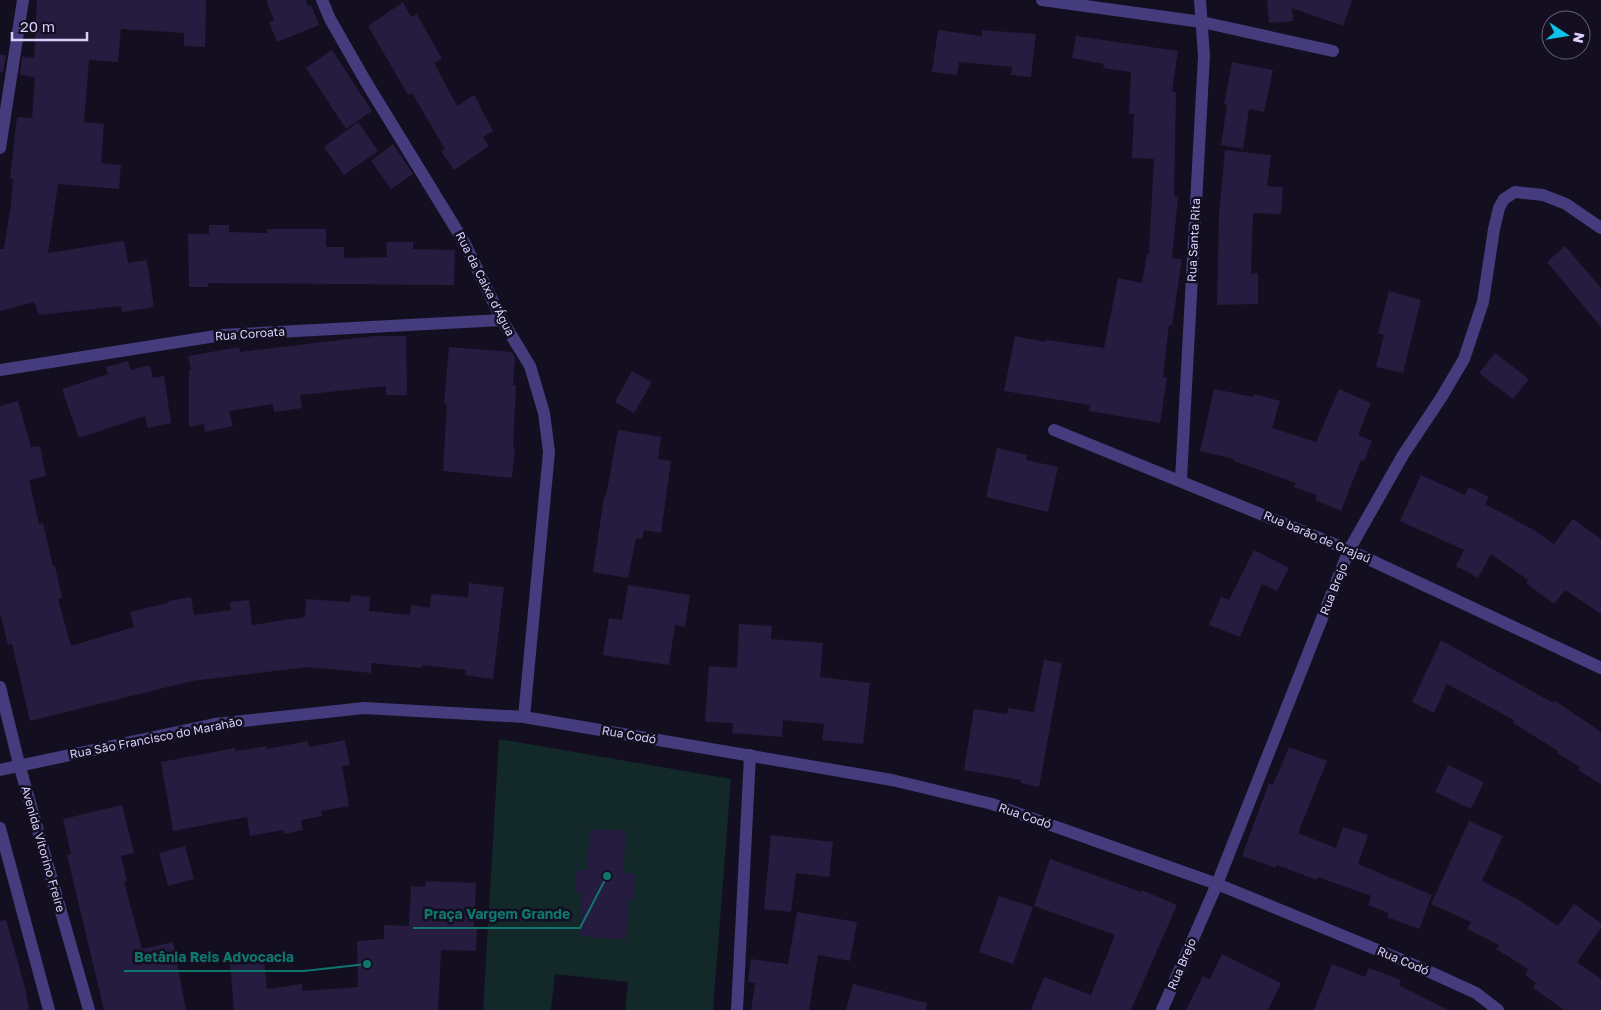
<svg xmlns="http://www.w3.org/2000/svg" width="1601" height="1010" viewBox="0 0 1601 1010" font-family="'Golos Text',sans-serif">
  <rect width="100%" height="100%" fill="#130e20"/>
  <path fill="#122829" d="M 499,739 L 731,779 L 713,1010 L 625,1010 L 628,982 L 555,974 L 551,1010 L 483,1010 Z"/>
  <g fill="#261c40">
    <path d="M 37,0 L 206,0 L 205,47 L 184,46 L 184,33 L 121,29 L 118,62 L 89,60 L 84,122 L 104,124 L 101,163 L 121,165 L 119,189 L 58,184 L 48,253 L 124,241 L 128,263 L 147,260 L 154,307 L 122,312 L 121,306 L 39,315 L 34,302 L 0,311 L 0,249 L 4,249 L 11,204 L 13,179 L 10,179 L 17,117 L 32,118 L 35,77 L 20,75 L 22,57 L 34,58 Z"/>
    <path d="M 266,0 L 306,0 L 308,6 L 311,5 L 319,25 L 277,42 L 269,22 L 274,20 Z"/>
    <path d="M 1267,0 L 1352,0 L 1343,26 L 1292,8 L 1293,21 L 1269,23 Z"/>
    <path d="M 403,2 L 411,17 L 417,14 L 442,59 L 434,63 L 457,106 L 474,95 L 493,131 L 483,137 L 489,146 L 454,170 L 441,151 L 445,149 L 412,93 L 408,95 L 368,26 Z"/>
    <path d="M 938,30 L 982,36 L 982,30 L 1036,34 L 1031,77 L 1011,75 L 1012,67 L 959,62 L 957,75 L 932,72 Z"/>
    <path d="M 1076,36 L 1178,51 L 1172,91 L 1176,92 L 1174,196 L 1178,197 L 1172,258 L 1182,259 L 1172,325 L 1169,325 L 1163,377 L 1167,378 L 1160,423 L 1089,411 L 1090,405 L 1004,391 L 1015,336 L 1045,342 L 1046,340 L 1104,348 L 1118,278 L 1142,283 L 1147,254 L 1149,254 L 1154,159 L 1132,158 L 1134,114 L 1129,114 L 1131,72 L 1103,68 L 1104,64 L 1072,58 Z"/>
    <path d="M 332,50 L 372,111 L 346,129 L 306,68 Z"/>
    <path d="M 0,55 L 6,55 L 3,73 L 0,72 Z"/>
    <path d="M 1232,62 L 1273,70 L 1264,112 L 1249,109 L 1243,149 L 1221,145 L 1227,105 L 1224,104 Z"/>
    <path d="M 358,122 L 378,151 L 344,175 L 324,147 Z"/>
    <path d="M 393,144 L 413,174 L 391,189 L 371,161 Z"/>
    <path d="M 1225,150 L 1271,155 L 1267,186 L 1283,187 L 1281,214 L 1253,213 L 1251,274 L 1258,273 L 1258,304 L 1217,305 L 1219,214 Z"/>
    <path d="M 209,225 L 229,225 L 229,232 L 267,233 L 267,229 L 326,229 L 326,247 L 344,247 L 344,258 L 387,257 L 386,242 L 413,242 L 413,249 L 455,250 L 454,285 L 208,283 L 208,287 L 189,287 L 188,234 L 209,234 Z"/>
    <path d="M 1565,246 L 1601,288 L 1601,327 L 1547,262 Z"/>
    <path d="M 1389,291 L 1421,300 L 1403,373 L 1376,367 L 1384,335 L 1378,333 Z"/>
    <path d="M 374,336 L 406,336 L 407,395 L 386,395 L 386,386 L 300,395 L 302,408 L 274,412 L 273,404 L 229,411 L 233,426 L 205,432 L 204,424 L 189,427 L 189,370 L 191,370 L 188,356 L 239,347 L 240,352 Z"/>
    <path d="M 449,347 L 512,352 L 515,358 L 513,385 L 516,385 L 513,448 L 515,448 L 512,478 L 443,471 L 447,404 L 444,403 Z"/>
    <path d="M 1495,353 L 1529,379 L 1513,399 L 1479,373 Z"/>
    <path d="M 128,361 L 131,370 L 150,365 L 153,378 L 164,376 L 171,423 L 148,428 L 145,416 L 79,438 L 62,389 L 108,374 L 106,367 Z"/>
    <path d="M 632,371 L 652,382 L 634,413 L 615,402 Z"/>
    <path d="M 1214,389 L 1253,397 L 1254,394 L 1280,401 L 1272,428 L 1316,442 L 1339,389 L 1371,403 L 1358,435 L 1372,441 L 1364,461 L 1361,460 L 1341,511 L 1315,500 L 1317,495 L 1294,487 L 1296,483 L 1234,461 L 1234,459 L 1200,451 Z"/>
    <path d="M 18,401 L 31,447 L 40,446 L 46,476 L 29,480 L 39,524 L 43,523 L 53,566 L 55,566 L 62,598 L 58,599 L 71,646 L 134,627 L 130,612 L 168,603 L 168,601 L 191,597 L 194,615 L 231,610 L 230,602 L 249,600 L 252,625 L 305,617 L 306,599 L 350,602 L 351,595 L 370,597 L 369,611 L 410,615 L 411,605 L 430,608 L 431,594 L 468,597 L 469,583 L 504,587 L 493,679 L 465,675 L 466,670 L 423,665 L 422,668 L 371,663 L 371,673 L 308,667 L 192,681 L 30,721 L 12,644 L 8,645 L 0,613 L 0,406 Z"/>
    <path d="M 618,430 L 661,437 L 658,459 L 671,461 L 661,533 L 644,530 L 642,539 L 636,538 L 628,578 L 593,572 L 604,496 L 606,496 Z"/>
    <path d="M 997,448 L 1027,455 L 1026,460 L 1058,467 L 1048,512 L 986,497 Z"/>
    <path d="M 1421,475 L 1465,495 L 1469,487 L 1489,497 L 1485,504 L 1534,530 L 1554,544 L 1573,519 L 1601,539 L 1601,614 L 1565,590 L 1554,604 L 1526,583 L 1528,580 L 1491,554 L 1478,578 L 1456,566 L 1464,550 L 1400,521 Z"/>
    <path d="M 1254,550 L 1289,568 L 1277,591 L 1262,584 L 1240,637 L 1209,625 L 1221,597 L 1229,600 Z"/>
    <path d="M 628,585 L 690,595 L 685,627 L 675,625 L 669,665 L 603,655 L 609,618 L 622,620 Z"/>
    <path d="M 739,624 L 772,626 L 771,639 L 823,643 L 820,677 L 870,683 L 863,744 L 822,740 L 824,724 L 783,720 L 782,737 L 732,733 L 733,723 L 705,722 L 709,666 L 737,668 Z"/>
    <path d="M 1441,640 L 1553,703 L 1554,700 L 1601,732 L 1601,784 L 1578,770 L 1580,767 L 1557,753 L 1558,751 L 1513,723 L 1514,720 L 1447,684 L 1434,713 L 1412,702 Z"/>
    <path d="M 1044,660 L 1062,663 L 1039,787 L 1021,783 L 1021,780 L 964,770 L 974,709 L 1007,714 L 1008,708 L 1034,712 Z"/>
    <path d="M 345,740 L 350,765 L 342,766 L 349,806 L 321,811 L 322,816 L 301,820 L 303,830 L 284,834 L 283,830 L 250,836 L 247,817 L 173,831 L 161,762 L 235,748 L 235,751 L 267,746 L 267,749 L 308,741 L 309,747 Z"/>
    <path d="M 1289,747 L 1327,761 L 1298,833 L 1336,848 L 1343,827 L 1368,835 L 1358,864 L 1432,895 L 1419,929 L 1387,917 L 1389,913 L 1368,905 L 1371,896 L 1318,877 L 1317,880 L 1277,865 L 1276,868 L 1242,856 L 1269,783 L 1273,785 Z"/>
    <path d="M 1448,765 L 1484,782 L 1471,809 L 1435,792 Z"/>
    <path d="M 122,805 L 134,853 L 121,856 L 127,881 L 124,882 L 142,949 L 173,942 L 186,1010 L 104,1010 L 67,855 L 71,854 L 63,819 Z"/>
    <path d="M 1469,821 L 1503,836 L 1482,881 L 1519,900 L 1558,926 L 1574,904 L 1601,923 L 1601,928 L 1577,962 L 1601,979 L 1601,1010 L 1564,1010 L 1533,988 L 1536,983 L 1525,975 L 1528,969 L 1496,949 L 1499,945 L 1467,929 L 1471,922 L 1431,904 Z"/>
    <path d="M 590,829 L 626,831 L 623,873 L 635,874 L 633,898 L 629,898 L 626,940 L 580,936 L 582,894 L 575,894 L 577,869 L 587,870 Z"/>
    <path d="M 771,835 L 833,842 L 829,877 L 796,873 L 791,912 L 764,909 Z"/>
    <path d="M 185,846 L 194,879 L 168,886 L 159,853 Z"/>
    <path d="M 1050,859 L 1141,892 L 1142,890 L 1177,905 L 1131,1010 L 1031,1010 L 1044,977 L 1091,995 L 1115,935 L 1034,906 Z"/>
    <path d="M 426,881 L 476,883 L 474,928 L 477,928 L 476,951 L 441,950 L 438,1010 L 234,1010 L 230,963 L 264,960 L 267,989 L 302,984 L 303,991 L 358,987 L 357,941 L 384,939 L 384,925 L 409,926 L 411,886 L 425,887 Z"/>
    <path d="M 999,896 L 1033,907 L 1013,964 L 979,952 Z"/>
    <path d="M 797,912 L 857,922 L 850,961 L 818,955 L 809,1010 L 751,1010 L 755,983 L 748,982 L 751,959 L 788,964 Z"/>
    <path d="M 6,920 L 26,991 L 29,1010 L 0,1010 L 0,921 Z"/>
    <path d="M 1222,954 L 1281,983 L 1268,1010 L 1186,1010 L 1203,976 L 1210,979 Z"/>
    <path d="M 1332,964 L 1365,977 L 1369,968 L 1401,980 L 1399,985 L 1448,1010 L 1314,1010 Z"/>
    <path d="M 853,984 L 927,1003 L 926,1010 L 846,1010 Z"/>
  </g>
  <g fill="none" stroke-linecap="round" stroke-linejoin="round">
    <g stroke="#443c7c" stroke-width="12">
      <path d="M 322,0 L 330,19 L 366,82 L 464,242 L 502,320 L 530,366 L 544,413 L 549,452 L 524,717"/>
      <path d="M 1042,0 L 1202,22 L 1333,51"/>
      <path d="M 0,370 L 222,335 L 502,320"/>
      <path d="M 1054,430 L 1349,550 L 1601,668"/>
      <path d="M 1181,479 L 1204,56 L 1200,0"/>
      <path d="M 0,770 L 215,724 L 364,708 L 524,717 L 892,780 L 992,804 L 1217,884 L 1419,967 L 1476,993 L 1498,1010"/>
      <path d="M 737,1010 L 750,755"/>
      <path d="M 1162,1010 L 1217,884 L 1349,550 L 1403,455 L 1441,398 L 1464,359 L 1483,302 L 1494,229 L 1499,208 L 1504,199 L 1515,192 L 1543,195 L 1566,204 L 1601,228"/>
    </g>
    <g stroke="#443c7c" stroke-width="12">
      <path d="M 0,148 L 23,0"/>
      <path d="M 0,687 L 19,764 L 89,1010"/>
      <path d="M 0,828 L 49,1010"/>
    </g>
  </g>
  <g text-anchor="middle" stroke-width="5" stroke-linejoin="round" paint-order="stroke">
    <g font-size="12" fill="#d9d0fc" stroke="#130e20">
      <text transform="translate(1194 240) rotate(-87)" y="4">Rua Santa Rita</text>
      <text transform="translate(485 284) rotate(63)" y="4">Rua da Caixa d'Água</text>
      <text transform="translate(250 334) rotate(-4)" y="4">Rua Coroata</text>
      <text transform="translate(1317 537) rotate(23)" y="4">Rua barão de Grajaú</text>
      <text transform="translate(1334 589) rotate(-68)" y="4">Rua Brejo</text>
      <text transform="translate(629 735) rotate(10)" y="4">Rua Codó</text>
      <text transform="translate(156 738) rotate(-11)" y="4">Rua São Francisco do Marahão</text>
      <text transform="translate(1025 816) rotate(19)" y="4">Rua Codó</text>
      <text transform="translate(43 849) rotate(74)" y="4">Avenida Vitorino Freire</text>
      <text transform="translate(1403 961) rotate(23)" y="4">Rua Codó</text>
      <text transform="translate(1182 964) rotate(-67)" y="4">Rua Brejo</text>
    </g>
  </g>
  <path fill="none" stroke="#0f766e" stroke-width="2" d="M607 876L580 928H413M367 964L304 971H124"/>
  <g fill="#0f766e" stroke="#130e20" stroke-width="2">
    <circle cx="607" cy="876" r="5"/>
    <circle cx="367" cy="964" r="5"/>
  </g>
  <g font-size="14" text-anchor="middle" font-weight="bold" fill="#0f766e" stroke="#130e20" stroke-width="5" stroke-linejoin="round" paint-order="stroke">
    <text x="497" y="919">Praça Vargem Grande</text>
    <text x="214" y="962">Betânia Reis Advocacia</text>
  </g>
  <g transform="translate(1566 35) rotate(102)"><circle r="24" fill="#130e20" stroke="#625c78"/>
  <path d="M0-4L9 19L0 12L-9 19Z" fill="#0ec2ea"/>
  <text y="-8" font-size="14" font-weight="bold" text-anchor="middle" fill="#d9d0fc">N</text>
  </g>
  <path d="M12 32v8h75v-8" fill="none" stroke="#d9d0fc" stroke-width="2.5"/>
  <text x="20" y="32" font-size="15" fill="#d9d0fc" stroke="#130e20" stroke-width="4" paint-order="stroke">20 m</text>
</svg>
